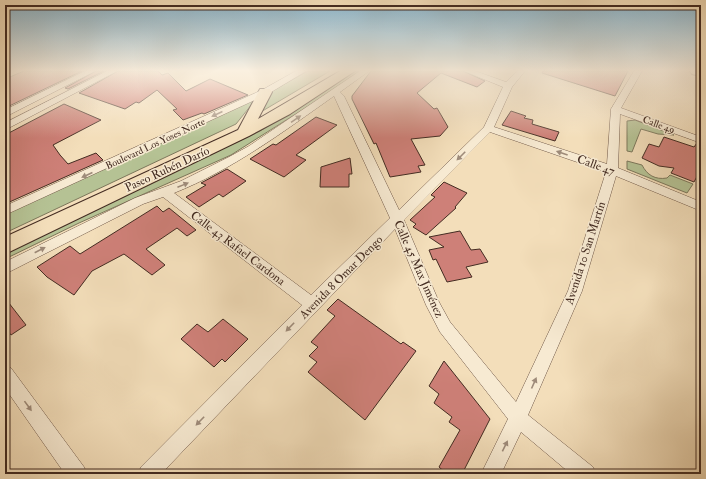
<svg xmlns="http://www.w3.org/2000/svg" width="706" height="479" viewBox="0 0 706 479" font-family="'IM FELL Double Pica',serif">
  <rect width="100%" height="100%" fill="#f3deba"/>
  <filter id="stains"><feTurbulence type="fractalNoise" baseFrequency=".005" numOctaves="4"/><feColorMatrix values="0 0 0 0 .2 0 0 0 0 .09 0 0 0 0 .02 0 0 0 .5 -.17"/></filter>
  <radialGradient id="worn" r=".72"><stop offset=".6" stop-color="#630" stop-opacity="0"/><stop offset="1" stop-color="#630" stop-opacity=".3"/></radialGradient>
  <g fill="#b5c294" stroke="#7c775b">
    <path d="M 308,71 L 330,71 L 254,116 L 270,92 Z"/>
    <path d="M 352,71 L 359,71 L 332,91 L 231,155 L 79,223 L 5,259 L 5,253 L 260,131 L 327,90 Z"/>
    <path d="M 256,99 L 236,124 L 5,233 L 5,214 Z"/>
    <path d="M 635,120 L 674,135 L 658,134 L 641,129 L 632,152 L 627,151 L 627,121 Z"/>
    <path d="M 627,161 L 642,165 C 647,175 655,180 667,178 L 670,175 L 693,184 L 687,193 L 627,169 Z"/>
  </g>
  <g fill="#ce8078" stroke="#442c22">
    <path d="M 24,71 L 82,71 L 5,108 L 5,79 Z"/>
    <path d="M 96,71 L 104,71 L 68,89 L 65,88 Z"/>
    <path d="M 118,71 L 158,71 L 162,75 L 168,73 L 186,91 L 210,79 L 248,95 L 204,114 L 202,113 L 183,120 L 173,110 L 177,109 L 157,90 L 139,103 L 136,102 L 125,109 L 79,93 Z"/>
    <path d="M 371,71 L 463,71 L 485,81 L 477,87 L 441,73 L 417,93 L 434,109 L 437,108 L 448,127 L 440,136 L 411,139 L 425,165 L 418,166 L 421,172 L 390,177 L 376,143 L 374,144 L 352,99 L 352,96 Z"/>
    <path d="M 543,71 L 628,71 L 615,96 L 542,73 Z"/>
    <path d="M 64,104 L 101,120 L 53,145 L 60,155 L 68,164 L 96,153 L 103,160 L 5,204 L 5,135 Z"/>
    <path d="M 511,111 L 526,116 L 524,118 L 533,120 L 532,124 L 559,132 L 555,141 L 502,125 Z"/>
    <path d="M 316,117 L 337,125 L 296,155 L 306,160 L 284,177 L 250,159 L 273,144 L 276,145 Z"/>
    <path d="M 664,137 L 694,147 L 697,143 L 701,144 L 701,169 L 694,182 L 671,173 L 674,168 L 659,166 L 642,158 L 649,144 L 659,147 Z"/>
    <path d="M 350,158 L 352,174 L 349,174 L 349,187 L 320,187 L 321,167 Z"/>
    <path d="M 227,169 L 246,181 L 223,197 L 219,194 L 199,207 L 186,197 L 206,185 L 201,183 Z"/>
    <path d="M 444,182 L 467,193 L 455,207 L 456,208 L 426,235 L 413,227 L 416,224 L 410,220 L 435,197 L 431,195 Z"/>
    <path d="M 157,206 L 163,212 L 169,208 L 196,230 L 187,236 L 177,228 L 146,249 L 165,265 L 152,275 L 124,254 L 92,271 L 74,295 L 47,277 L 37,267 L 70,246 L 80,254 Z"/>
    <path d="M 460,231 L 471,250 L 480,249 L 488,262 L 466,267 L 472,277 L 447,282 L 436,259 L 433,260 L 429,250 L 444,247 L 429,237 Z"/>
    <path d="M 5,298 L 26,325 L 11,335 L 5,327 Z"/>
    <path d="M 338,299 L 401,344 L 403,342 L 416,351 L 365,420 L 308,372 L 317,362 L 309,356 L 318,347 L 311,342 L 335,316 L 327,310 Z"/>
    <path d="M 223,319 L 248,339 L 225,362 L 222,359 L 214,367 L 181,339 L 197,324 L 208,332 Z"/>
    <path d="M 444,361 L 490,419 L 462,474 L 447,474 L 439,467 L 460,430 L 449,422 L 452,417 L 434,403 L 439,394 L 429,386 Z"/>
  </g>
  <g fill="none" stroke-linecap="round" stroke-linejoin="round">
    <defs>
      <g id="minor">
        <path d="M 85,71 L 95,71 L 5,117 L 5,110 Z"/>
        <path d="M 107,71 L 117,71 L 5,130 L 5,123 Z"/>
        <path d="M 296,71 L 306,71 L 268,94 L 5,215 L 5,206 L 262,90 Z"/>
        <path d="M 360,71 L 369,71 L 340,92 L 344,96 L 399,210 L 484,127 L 503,87 L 464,71 L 475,71 L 506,82 L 517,71 L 525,71 L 512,87 L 494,127 L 607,164 L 611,109 L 634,71 L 642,71 L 621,108 L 701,137 L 701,143 L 620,114 L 618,168 L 701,202 L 701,211 L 616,176 L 582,291 L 528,415 L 593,467 L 596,474 L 571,474 L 521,432 L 501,474 L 481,474 L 508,419 L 440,332 L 426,305 L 395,229 L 161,474 L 138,474 L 141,467 L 302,305 L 163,197 L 143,204 L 5,274 L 5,262 L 135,198 L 181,181 L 229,157 L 249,146 ZM 334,96 L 390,218 L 311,295 L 174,193 C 232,170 283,132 334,96 ZM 490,132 L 606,172 L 568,291 L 516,402 L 450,322 L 439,302 L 404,220 Z"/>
        <path d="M 5,366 L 11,368 L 84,467 L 87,474 L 65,474 L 5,388 Z"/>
      </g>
      <g id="highway">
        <path d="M 340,71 L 355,71 L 290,114 L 249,136 L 5,254 L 5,237 L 238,130 L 260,89 L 270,89 L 272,92 L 258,119 Z"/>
        <path d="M 690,71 L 701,71 L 701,76 L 692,74 Z"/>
      </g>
    </defs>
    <use href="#minor" stroke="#705848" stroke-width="1"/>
    <use href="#highway" stroke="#442c22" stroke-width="2"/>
    <use href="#minor" fill="#f7ead2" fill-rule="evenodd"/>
    <use href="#highway" fill="#f3deba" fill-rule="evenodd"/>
  </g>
  <defs><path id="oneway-solid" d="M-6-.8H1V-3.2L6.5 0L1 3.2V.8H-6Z"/></defs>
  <g fill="#9e8b7a">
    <use href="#oneway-solid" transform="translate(217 114) rotate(155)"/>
    <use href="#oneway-solid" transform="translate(296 119) rotate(-34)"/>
    <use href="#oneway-solid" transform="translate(562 153) rotate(-161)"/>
    <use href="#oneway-solid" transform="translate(461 156) rotate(135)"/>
    <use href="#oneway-solid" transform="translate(87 175) rotate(155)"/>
    <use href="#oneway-solid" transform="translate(183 185) rotate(-22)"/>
    <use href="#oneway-solid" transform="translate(40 250) rotate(-27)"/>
    <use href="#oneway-solid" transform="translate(290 327) rotate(134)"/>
    <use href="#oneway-solid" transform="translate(534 383) rotate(-66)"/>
    <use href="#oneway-solid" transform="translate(28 406) rotate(54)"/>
    <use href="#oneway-solid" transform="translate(200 421) rotate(134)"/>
    <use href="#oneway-solid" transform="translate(505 446) rotate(-64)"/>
  </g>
  <linearGradient id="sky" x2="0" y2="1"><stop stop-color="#89b7d0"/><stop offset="0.51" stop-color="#faf0e0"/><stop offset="1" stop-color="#faf0e0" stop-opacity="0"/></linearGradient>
  <rect width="706" height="138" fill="url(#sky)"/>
  <g text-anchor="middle" stroke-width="3" stroke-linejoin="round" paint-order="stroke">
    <g font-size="10" fill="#442c22" stroke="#f7ead2">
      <text transform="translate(659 124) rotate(20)" y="4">Calle 49</text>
      <text transform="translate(155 143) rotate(-25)" y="4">Boulevard Los Yoses Norte</text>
    </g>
    <g font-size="12" fill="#442c22" stroke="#f7ead2">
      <text transform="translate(596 165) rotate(20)" y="4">Calle 47</text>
      <text transform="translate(167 169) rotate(-25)" y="4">Paseo Rubén Darío</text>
      <text transform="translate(238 248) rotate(37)" y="4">Calle 43 Rafael Cardona</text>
      <text transform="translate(585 253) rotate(-72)" y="4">Avenida 10 San Martín</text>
      <text transform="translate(419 269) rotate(66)" y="4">Calle 45 Max Jiménez</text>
      <text transform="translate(341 277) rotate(-45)" y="4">Avenida 8 Omar Dengo</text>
    </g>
  </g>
  <rect width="706" height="479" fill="none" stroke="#f3deba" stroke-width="20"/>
  <rect x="6" y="6" width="694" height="467" fill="none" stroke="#442c22" stroke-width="2"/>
  <rect x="10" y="10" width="686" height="459" fill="none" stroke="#442c22"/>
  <rect width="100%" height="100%" filter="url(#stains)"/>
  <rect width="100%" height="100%" fill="url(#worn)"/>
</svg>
